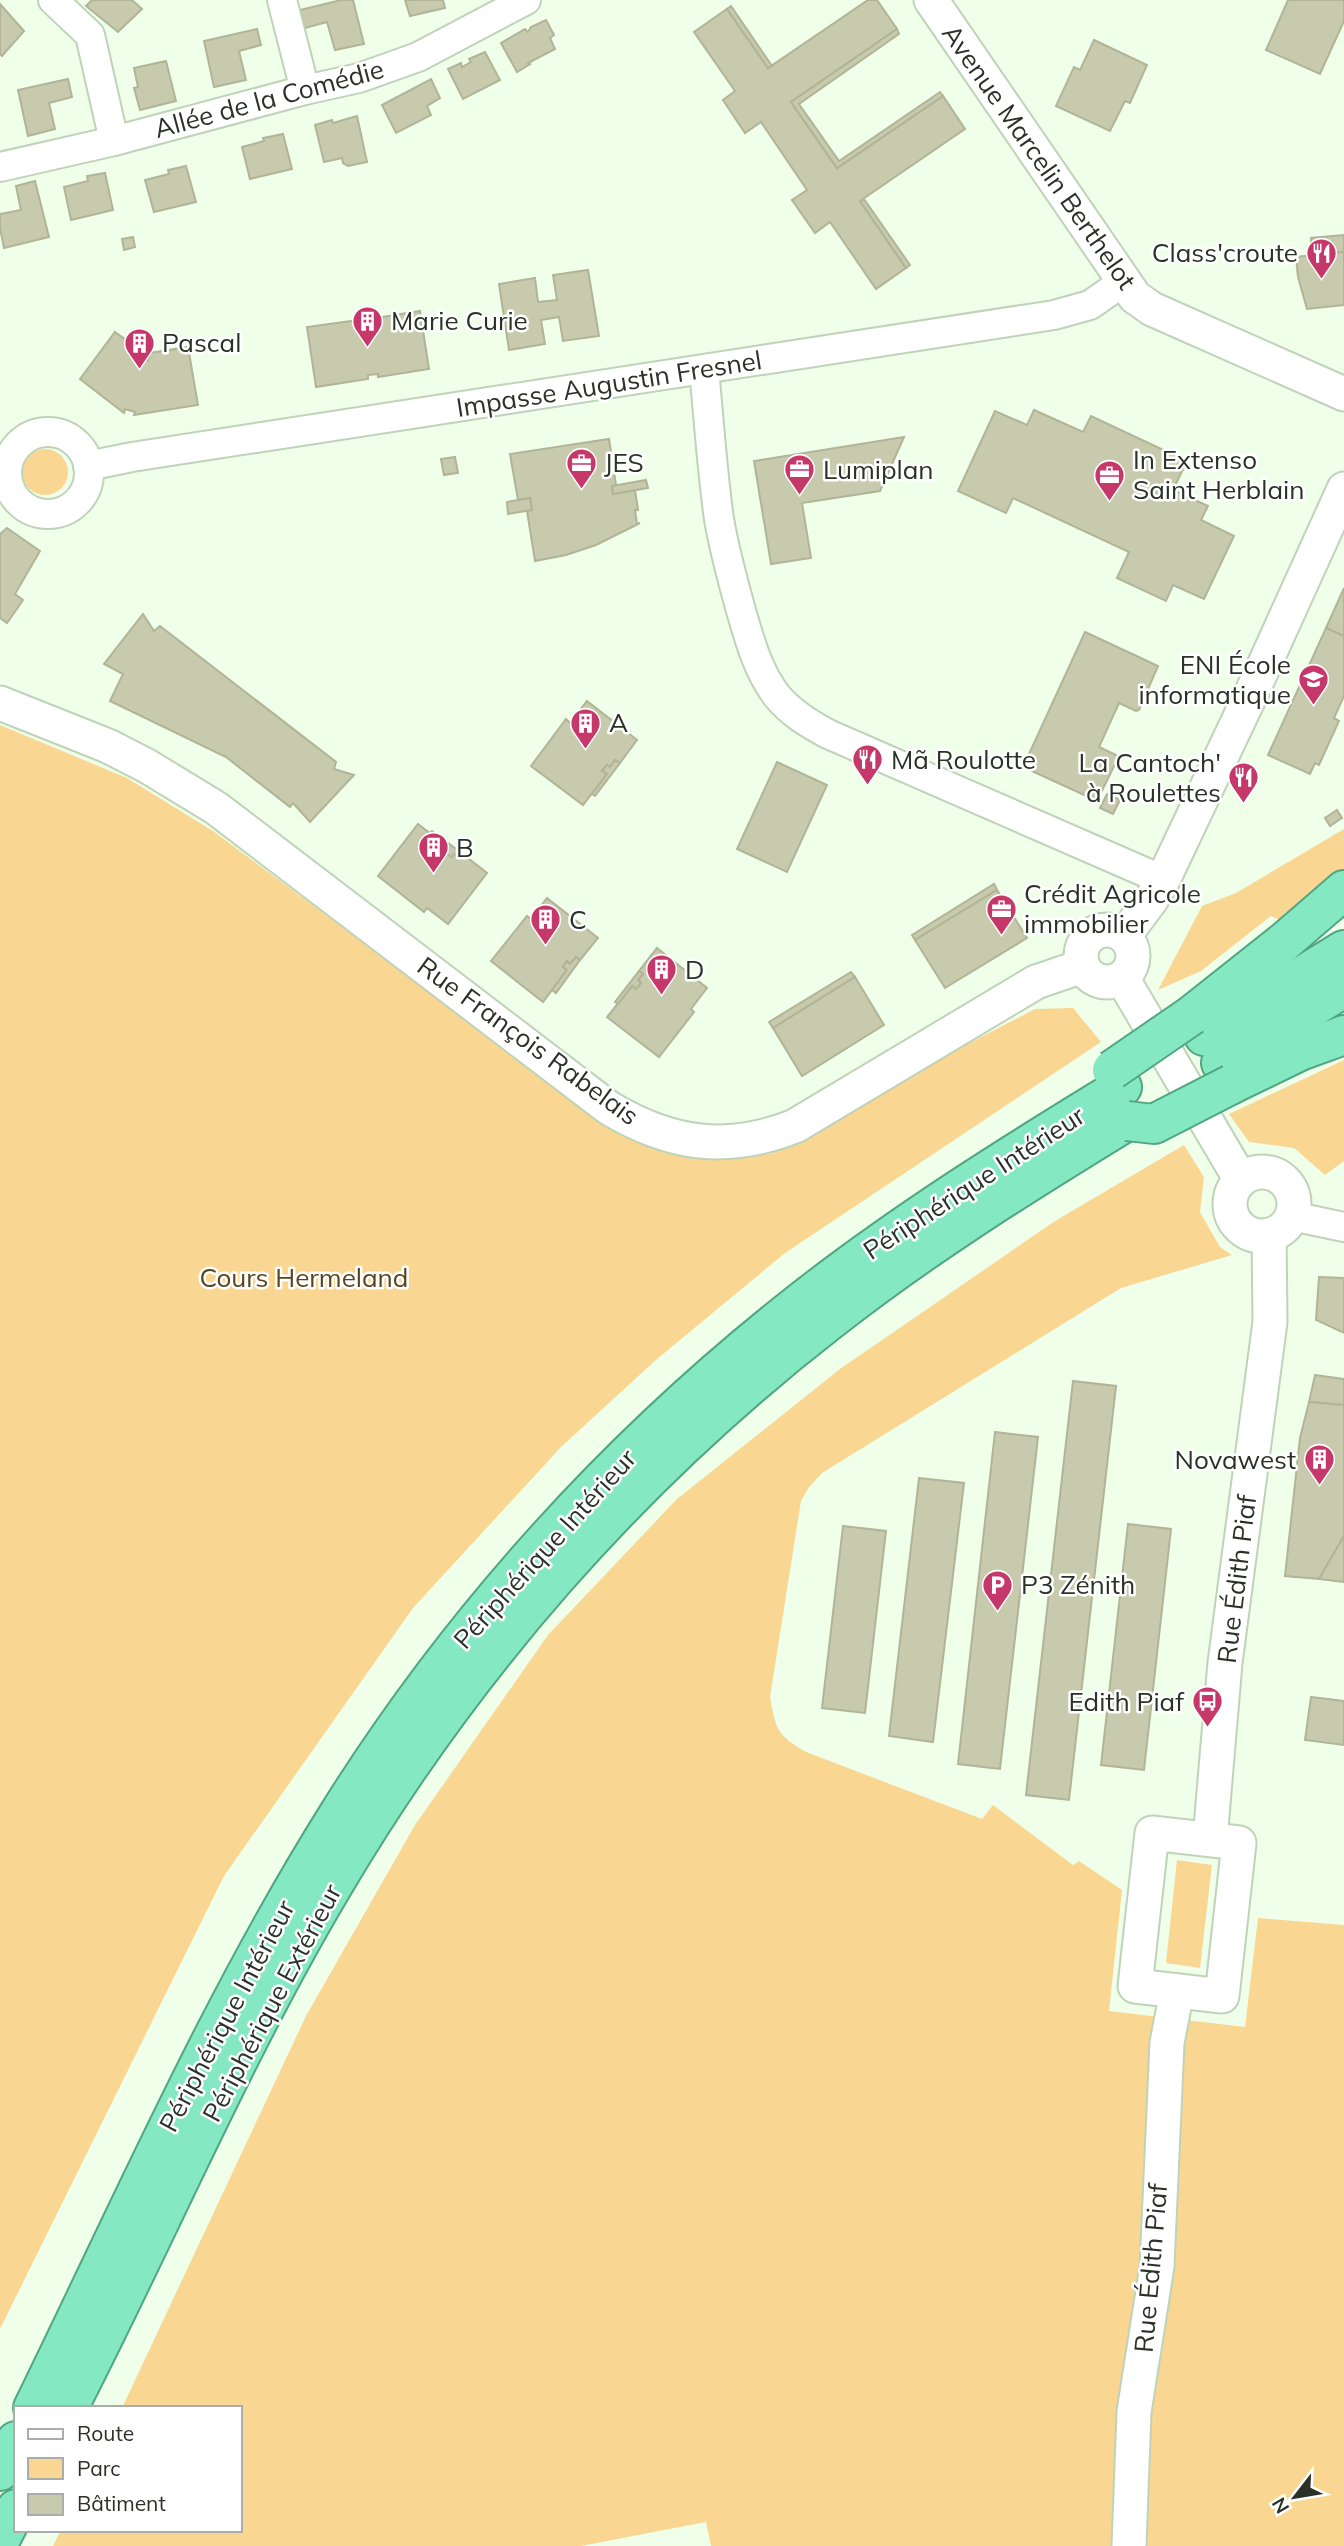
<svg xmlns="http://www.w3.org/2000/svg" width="1344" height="2546" viewBox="0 0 1344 2546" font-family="Mulish,sans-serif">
  <rect width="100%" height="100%" fill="#efffea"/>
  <g fill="#f9d792">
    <circle cx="45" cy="472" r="23"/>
    <path d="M 0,725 L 127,778 L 213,831 L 557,1086 L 691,1154 L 771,1154 L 916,1071 L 1035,1009 L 1073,1008 L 1101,1042 L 785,1253 L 657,1359 L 561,1447 L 413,1608 L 224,1876 L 0,2329 Z"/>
    <path d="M 1344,829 L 1344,919 L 1314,938 L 1271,916 L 1201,971 L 1158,990 L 1202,906 L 1236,893 Z"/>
    <path d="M 1344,1060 L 1344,1161 L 1325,1175 L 1294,1148 L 1249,1142 L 1229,1114 Z"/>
    <path d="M 1184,1145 L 1204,1177 L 1200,1212 L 1220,1247 L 1232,1255 L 1121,1288 L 822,1473 L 809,1487 L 801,1501 L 770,1697 C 776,1730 777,1735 806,1752 L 982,1819 L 993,1805 L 1073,1865 L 1079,1861 L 1122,1890 L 1109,2011 L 1245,2027 L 1258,1918 L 1344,1925 L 1344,2546 L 711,2546 L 706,2522 L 581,2546 L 53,2546 L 61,2530 L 240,2530 L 240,2408 L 122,2408 L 306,2016 L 415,1825 L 548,1635 L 677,1499 L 840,1369 L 1055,1221 Z"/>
    <path d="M 1177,1860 L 1212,1865 L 1200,1968 L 1166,1963 Z"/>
  </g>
  <g fill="#c7caac" stroke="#b1b496" stroke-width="2">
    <path d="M 92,0 L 132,0 L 142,9 L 118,32 L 86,6 Z"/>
    <path d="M 341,0 L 353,0 L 364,44 L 335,50 L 327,22 L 305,28 L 300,10 Z"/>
    <path d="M 405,0 L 443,0 L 445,8 L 410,16 Z"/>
    <path d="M 868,0 L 877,0 L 897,29 L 791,102 L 837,168 L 943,96 L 965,129 L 860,201 L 906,268 L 876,289 L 830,222 L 815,233 L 792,200 L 807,190 L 761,122 L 745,133 L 723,100 L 735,91 L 694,32 L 727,9 L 768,68 Z"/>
    <path d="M 1288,0 L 1344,0 L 1344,21 L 1320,74 L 1266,50 Z"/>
    <path d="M 0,4 L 24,31 L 2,56 L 0,54 Z"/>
    <path d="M 731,6 L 772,66 L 768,68 L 727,9 Z"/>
    <path d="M 546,20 L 554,35 L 550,38 L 555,49 L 528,63 L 530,64 L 517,72 L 501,43 L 525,29 L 528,32 L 531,27 Z"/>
    <path d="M 257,29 L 261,45 L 239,51 L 246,80 L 214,87 L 204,41 Z"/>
    <path d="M 897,29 L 899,34 L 799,104 L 839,161 L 940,92 L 943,96 L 837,168 L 791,102 Z"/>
    <path d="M 1094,40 L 1147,65 L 1130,103 L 1125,101 L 1110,131 L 1056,106 L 1074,67 L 1080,70 Z"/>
    <path d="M 485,52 L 500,80 L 463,99 L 448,69 L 461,63 L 462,67 L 471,62 L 469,59 Z"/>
    <path d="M 166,61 L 176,101 L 140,110 L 134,88 L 138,87 L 134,68 Z"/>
    <path d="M 68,79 L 72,97 L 49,103 L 55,129 L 28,136 L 18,90 Z"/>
    <path d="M 431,79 L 440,98 L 427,106 L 431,115 L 396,133 L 382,105 Z"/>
    <path d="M 357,116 L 367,162 L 348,166 L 343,163 L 342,158 L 324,162 L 315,125 L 332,120 L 333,123 Z"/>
    <path d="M 283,134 L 292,169 L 250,179 L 242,147 L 264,141 L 263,138 Z"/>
    <path d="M 186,166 L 196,202 L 154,212 L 145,180 L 169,174 L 168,170 Z"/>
    <path d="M 105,173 L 113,210 L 71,220 L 64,187 L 88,181 L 87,176 Z"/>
    <path d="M 35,181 L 49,237 L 4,248 L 0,228 L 0,214 L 21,210 L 16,186 Z"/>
    <path d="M 864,199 L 910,265 L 906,268 L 860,201 Z"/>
    <path d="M 1344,235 L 1344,252 L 1312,256 L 1311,238 Z"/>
    <path d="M 133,237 L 135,247 L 124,250 L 122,239 Z"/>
    <path d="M 1344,252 L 1344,305 L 1307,309 L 1298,277 L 1296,257 Z"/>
    <path d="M 588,270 L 599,336 L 563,341 L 559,317 L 541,320 L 545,344 L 509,350 L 499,284 L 535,278 L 538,302 L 557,300 L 553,275 Z"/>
    <path d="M 420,311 L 429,369 L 378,377 L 378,374 L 368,375 L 368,379 L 316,387 L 307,327 L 359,320 L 359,323 L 369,322 L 369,319 Z"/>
    <path d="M 115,332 L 140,350 L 138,359 L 148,361 L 150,353 L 188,347 L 198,405 L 134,415 L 135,412 L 125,409 L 124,413 L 80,379 Z"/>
    <path d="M 1034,410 L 1083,432 L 1091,416 L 1187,461 L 1173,490 L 1208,506 L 1201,520 L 1234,536 L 1204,599 L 1173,585 L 1166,601 L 1117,578 L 1129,552 L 1013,498 L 1006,513 L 958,491 L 995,411 L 1027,425 Z"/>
    <path d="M 904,437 L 880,491 L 802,503 L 811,558 L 771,564 L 754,461 Z"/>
    <path d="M 609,439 L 616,485 L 612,486 L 613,494 L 635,490 L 638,510 L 635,510 L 637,524 L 640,523 L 596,545 L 566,555 L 535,561 L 527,511 L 532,510 L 530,498 L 518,500 L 510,454 Z"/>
    <path d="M 455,457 L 458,473 L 444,475 L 441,459 Z"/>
    <path d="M 646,480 L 648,488 L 613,494 L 612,486 Z"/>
    <path d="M 530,498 L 532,510 L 508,514 L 507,502 Z"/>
    <path d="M 7,528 L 40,551 L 15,594 L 23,600 L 7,623 L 0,618 L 0,534 Z"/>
    <path d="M 1344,588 L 1344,636 L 1326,628 Z"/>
    <path d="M 143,614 L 154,631 L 160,626 L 336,762 L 334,769 L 354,775 L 310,822 L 293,803 L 290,807 L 226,757 L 110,701 L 123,674 L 104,664 Z"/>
    <path d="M 1326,628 L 1344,636 L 1344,696 L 1334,718 L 1339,721 L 1319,765 L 1315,763 L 1310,774 L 1268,755 Z"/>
    <path d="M 1085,632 L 1158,666 L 1139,710 L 1136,711 L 1119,703 L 1099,747 L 1116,755 L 1118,758 L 1097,801 L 1023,767 Z"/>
    <path d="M 587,701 L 637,740 L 620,763 L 615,760 L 610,767 L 607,765 L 602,771 L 607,774 L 583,805 L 531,766 L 566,719 L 570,723 Z"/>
    <path d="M 615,760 L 620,763 L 595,796 L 592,794 L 607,774 L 602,771 L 607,765 L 610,767 Z"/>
    <path d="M 777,762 L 827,785 L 787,872 L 737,849 Z"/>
    <path d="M 1107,794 L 1120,800 L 1113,814 L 1100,808 Z"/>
    <path d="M 1337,810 L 1342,818 L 1330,826 L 1325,818 Z"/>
    <path d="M 418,824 L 449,848 L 445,853 L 452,857 L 454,854 L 461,859 L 464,855 L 487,873 L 448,924 L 427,908 L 424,912 L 378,876 Z"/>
    <path d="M 432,831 L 464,855 L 461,859 L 454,854 L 452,857 L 445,853 L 449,848 L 430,833 Z"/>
    <path d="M 994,884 L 997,890 L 915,940 L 912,935 Z"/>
    <path d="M 997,890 L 1027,938 L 945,988 L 915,940 Z"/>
    <path d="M 547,898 L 598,938 L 580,960 L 576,957 L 570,964 L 567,961 L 563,967 L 567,970 L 543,1002 L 491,961 L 527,916 L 531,919 Z"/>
    <path d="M 657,948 L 707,988 L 691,1009 L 694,1012 L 659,1057 L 607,1017 L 632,986 L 636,989 L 641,983 L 638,980 L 643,974 L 639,971 Z"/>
    <path d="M 576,957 L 580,960 L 556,993 L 552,990 L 567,970 L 563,967 L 567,961 L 570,964 Z"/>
    <path d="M 639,971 L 643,974 L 638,980 L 641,983 L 636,989 L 632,986 L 618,1004 L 615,1002 Z"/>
    <path d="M 851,972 L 855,977 L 773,1028 L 769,1022 Z"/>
    <path d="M 855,977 L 884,1025 L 802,1076 L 773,1028 Z"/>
    <path d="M 1319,1277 L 1344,1278 L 1344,1333 L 1316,1320 Z"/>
    <path d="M 1315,1375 L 1344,1379 L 1344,1405 L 1309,1402 Z"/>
    <path d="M 1073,1381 L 1116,1386 L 1069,1800 L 1026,1795 Z"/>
    <path d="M 1309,1402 L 1344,1405 L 1344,1536 L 1319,1579 L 1285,1576 L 1300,1438 Z"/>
    <path d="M 995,1432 L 1038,1437 L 1000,1769 L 958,1764 Z"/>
    <path d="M 919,1478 L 964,1483 L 933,1742 L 889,1736 Z"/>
    <path d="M 1128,1524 L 1171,1529 L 1144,1770 L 1101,1765 Z"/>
    <path d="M 843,1526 L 886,1531 L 865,1713 L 822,1708 Z"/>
    <path d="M 1344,1536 L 1344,1582 L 1319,1579 Z"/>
    <path d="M 1311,1697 L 1344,1701 L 1344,1745 L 1305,1740 Z"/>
  </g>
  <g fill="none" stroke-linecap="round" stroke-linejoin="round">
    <defs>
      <g id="minor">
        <path d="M 53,0 L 90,35 L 114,141"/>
        <path d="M 282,0 L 305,90"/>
        <path d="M 0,167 L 114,141 L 305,90 L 359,78 L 418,57 L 526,0"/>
        <path d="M 704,370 C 709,420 712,470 719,519 C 724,549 732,578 740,607 C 749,638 757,670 777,696 C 791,713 809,724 828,734 L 1163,880"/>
        <circle cx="48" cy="473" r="41"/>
        <path d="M 88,466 L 132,457 L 1054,315 L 1090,305 L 1123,282"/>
        <path d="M 1292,1216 L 1344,1227"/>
      </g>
      <g id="tertiary">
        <path d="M 931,0 L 1135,297 L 1152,309 L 1344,394"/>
        <path d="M 0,703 L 108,746 L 147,766 L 216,808 L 609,1108 C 671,1145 727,1153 795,1126 L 1036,982 L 1083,966"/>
        <circle cx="1107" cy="956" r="26"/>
        <path d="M 1124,936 L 1151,900 L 1163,880 L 1252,692 L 1344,489"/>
        <path d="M 1122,978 L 1241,1180"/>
        <circle cx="1262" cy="1204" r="32"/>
        <path d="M 1152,1833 L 1239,1843 L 1222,1996 L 1135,1986 Z"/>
        <path d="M 1210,1839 L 1225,1663 L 1270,1322 L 1269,1235"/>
        <path d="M 1129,2546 L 1134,2412 L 1157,2266 L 1167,2043 L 1177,1991"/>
      </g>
      <g id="trunk">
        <path d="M 1192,1015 L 1284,942 L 1344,890"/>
        <path d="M 1204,1036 L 1344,950"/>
        <path d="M 1221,1063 L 1344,988"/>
        <path d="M 1232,1084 L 1300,1051 L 1344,1035"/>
        <path d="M 33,2408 C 131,2208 220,2003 338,1815 C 460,1619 620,1444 801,1302 C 903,1222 1012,1154 1122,1087"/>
        <path d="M 68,2408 C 158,2233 234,2051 335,1882 C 463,1666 630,1475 829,1321 C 923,1247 1024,1184 1127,1121"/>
        <path d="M 0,2471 L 16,2441"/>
        <path d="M 0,2540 L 16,2509"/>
      </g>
    </defs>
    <use href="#minor" stroke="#bfd3b9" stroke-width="32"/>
    <use href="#tertiary" stroke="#bfd3b9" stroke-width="37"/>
    <use href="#trunk" stroke="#51a583" stroke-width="42"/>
    <use href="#minor" stroke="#fff" stroke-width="28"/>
    <use href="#tertiary" stroke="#fff" stroke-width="33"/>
    <use href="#trunk" stroke="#84e8c3" stroke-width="38"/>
    <defs>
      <g id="trunk-bridge">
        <path d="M 1112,1070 L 1192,1015"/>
        <path d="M 1127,1121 L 1154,1124 L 1232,1084"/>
      </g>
    </defs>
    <use href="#trunk-bridge" stroke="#51a583" stroke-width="42" stroke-linecap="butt"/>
    <use href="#trunk-bridge" stroke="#84e8c3" stroke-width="38"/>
  </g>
  <defs>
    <symbol id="restaurant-pin" viewBox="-11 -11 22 30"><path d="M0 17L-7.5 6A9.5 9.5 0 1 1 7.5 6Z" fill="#c53869" stroke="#fff"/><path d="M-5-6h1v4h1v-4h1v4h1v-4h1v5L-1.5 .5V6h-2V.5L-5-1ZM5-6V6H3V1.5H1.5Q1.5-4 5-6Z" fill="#fff"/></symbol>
    <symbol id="building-pin" viewBox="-11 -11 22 30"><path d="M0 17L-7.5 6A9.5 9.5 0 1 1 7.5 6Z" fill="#c53869" stroke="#fff"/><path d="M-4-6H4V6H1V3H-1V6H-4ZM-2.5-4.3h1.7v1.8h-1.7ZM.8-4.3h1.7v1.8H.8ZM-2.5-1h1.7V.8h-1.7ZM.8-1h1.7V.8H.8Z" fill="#fff"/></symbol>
    <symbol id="office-pin" viewBox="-11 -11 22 30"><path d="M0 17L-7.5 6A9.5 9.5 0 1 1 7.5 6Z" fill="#c53869" stroke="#fff"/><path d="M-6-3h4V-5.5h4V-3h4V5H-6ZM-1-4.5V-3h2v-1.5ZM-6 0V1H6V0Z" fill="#fff"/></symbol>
    <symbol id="university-pin" viewBox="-11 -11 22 30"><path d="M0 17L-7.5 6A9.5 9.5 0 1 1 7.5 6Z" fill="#c53869" stroke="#fff"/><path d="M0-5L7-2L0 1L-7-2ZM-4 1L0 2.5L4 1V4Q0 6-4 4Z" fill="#fff"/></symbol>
    <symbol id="parking-pin" viewBox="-11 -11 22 30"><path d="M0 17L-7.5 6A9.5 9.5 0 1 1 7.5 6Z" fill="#c53869" stroke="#fff"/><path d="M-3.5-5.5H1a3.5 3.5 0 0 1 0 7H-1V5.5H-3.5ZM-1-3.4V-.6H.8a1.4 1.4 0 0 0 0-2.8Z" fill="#fff"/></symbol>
    <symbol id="bus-pin" viewBox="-11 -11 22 30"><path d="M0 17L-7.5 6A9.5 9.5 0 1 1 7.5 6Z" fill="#c53869" stroke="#fff"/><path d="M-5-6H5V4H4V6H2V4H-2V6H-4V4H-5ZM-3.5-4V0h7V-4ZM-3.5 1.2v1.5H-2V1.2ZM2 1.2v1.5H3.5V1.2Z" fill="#fff"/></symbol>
  </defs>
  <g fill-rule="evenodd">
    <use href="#restaurant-pin" x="1304" y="236" width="35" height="47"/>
    <use href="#building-pin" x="350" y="304" width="35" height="47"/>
    <use href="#building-pin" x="122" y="326" width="35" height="47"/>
    <use href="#office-pin" x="564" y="446" width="35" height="47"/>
    <use href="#office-pin" x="782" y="452" width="35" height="47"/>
    <use href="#office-pin" x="1092" y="458" width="35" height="47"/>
    <use href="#university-pin" x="1296" y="662" width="35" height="47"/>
    <use href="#building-pin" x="568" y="706" width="35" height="47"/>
    <use href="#restaurant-pin" x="850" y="742" width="35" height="47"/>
    <use href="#restaurant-pin" x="1226" y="760" width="35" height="47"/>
    <use href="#building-pin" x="416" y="830" width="35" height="47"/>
    <use href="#office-pin" x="984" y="892" width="35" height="47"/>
    <use href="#building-pin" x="528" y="902" width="35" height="47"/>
    <use href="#building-pin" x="644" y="952" width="35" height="47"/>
    <use href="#building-pin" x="1302" y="1442" width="35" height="47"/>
    <use href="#parking-pin" x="980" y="1568" width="35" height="47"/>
    <use href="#bus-pin" x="1190" y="1684" width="35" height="47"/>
  </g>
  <g text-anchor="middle" stroke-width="5" stroke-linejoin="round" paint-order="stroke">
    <g font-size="26" fill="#2a3228" stroke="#fff">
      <text transform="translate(269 99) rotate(-15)" y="9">Allée de la Comédie</text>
      <text transform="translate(1039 157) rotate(55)" y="9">Avenue Marcelin Berthelot</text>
      <text transform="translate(609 384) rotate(-9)" y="9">Impasse Augustin Fresnel</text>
      <text transform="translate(528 1041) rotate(36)" y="9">Rue François Rabelais</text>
      <text transform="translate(974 1183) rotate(-33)" y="9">Périphérique Intérieur</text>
      <text transform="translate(545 1549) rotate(-48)" y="9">Périphérique Intérieur</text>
      <text transform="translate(1237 1579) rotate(-83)" y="9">Rue Édith Piaf</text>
      <text transform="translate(272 2003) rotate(-62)" y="9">Périphérique Extérieur</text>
      <text transform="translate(227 2016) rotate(-62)" y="9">Périphérique Intérieur</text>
      <text transform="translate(1151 2268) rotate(-85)" y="9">Rue Édith Piaf</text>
    </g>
    <g font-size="26" fill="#2a3228" stroke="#fff" text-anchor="start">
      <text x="1298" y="262" text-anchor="end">Class'croute</text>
      <text x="391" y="330">Marie Curie</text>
      <text x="162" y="352">Pascal</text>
      <text x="1133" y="469">In Extenso<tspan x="1133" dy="30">Saint Herblain</tspan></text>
      <text x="604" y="472">JES</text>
      <text x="823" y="479">Lumiplan</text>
      <text x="1291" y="674" text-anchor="end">ENI École<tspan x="1291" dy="30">informatique</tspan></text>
      <text x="609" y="732">A</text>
      <text x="891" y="769">Mã Roulotte</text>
      <text x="1221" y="772" text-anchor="end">La Cantoch'<tspan x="1221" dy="30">à Roulettes</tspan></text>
      <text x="456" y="857">B</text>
      <text x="1024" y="903">Crédit Agricole<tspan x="1024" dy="30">immobilier</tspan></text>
      <text x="569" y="929">C</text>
      <text x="685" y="979">D</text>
      <text x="1296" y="1469" text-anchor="end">Novawest</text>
      <text x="1021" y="1594">P3 Zénith</text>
      <text x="1184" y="1711" text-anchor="end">Edith Piaf</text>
    </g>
    <g font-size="26" fill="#56451f" stroke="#fff">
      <text x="304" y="1287">Cours Hermeland</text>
    </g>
  </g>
  <rect x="14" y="2406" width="228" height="126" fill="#ffffff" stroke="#aaada9" stroke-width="2"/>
  <rect x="28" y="2429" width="35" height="10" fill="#ffffff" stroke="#aaada9" stroke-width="2"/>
  <text x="77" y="2441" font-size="21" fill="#2a3228">Route</text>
  <rect x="28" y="2458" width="35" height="21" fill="#f9d792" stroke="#aaada9" stroke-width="2"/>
  <text x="77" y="2476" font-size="21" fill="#2a3228">Parc</text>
  <rect x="28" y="2494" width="35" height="21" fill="#c7caac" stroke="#aaada9" stroke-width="2"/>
  <text x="77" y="2511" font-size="21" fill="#2a3228">Bâtiment</text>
  <g transform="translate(1295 2497) rotate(239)" stroke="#ffffff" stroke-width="5" paint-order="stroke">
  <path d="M0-5L12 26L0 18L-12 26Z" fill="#2a3228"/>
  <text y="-10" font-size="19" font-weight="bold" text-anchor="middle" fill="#2a3228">N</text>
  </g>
</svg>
